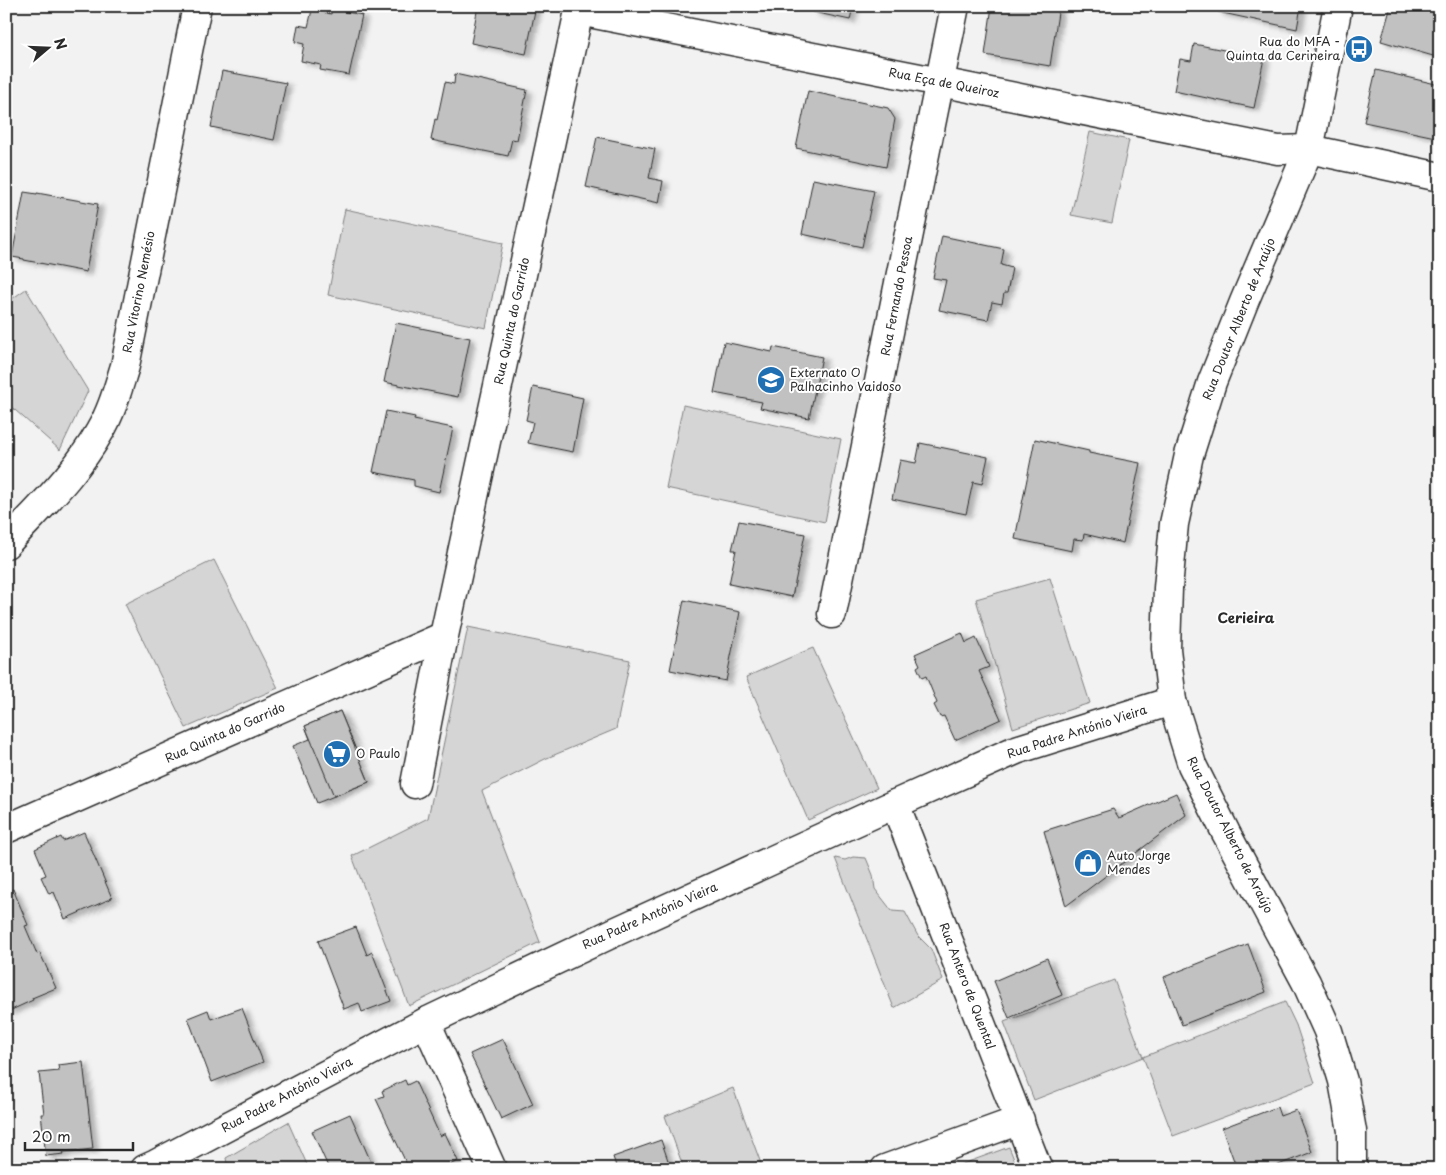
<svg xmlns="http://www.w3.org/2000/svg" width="1446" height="1175" viewBox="0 0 1446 1175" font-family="'Playpen Sans',sans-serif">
  <defs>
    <filter id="shadow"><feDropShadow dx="5.5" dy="3" stdDeviation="2.5" flood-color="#0004"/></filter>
  </defs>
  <rect width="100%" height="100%" fill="#f2f2f2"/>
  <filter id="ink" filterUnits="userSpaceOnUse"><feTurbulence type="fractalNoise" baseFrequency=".02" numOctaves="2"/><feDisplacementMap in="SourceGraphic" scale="10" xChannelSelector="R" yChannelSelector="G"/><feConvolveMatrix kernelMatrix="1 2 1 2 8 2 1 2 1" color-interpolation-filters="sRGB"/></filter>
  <g filter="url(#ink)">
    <g fill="#d5d5d5" stroke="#808080">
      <path d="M 1090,132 L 1129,140 L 1112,223 L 1071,215 Z"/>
      <path d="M 345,209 L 503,243 L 486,328 L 328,295 Z"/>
      <path d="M 26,289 L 88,391 L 60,450 L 6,402 L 6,303 Z"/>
      <path d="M 683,405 L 841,439 L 825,522 L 666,488 Z"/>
      <path d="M 214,560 L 278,688 L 186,728 L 125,604 Z"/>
      <path d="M 1050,578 L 1090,703 L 1013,728 L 976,599 Z"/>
      <path d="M 468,627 L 630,660 L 616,729 L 547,758 L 482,791 L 540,942 L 409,1006 L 352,856 L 428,818 Z"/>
      <path d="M 813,648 L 877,788 L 808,820 L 746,677 L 798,654 Z"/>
      <path d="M 853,857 L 866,858 L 873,875 L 875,889 L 892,911 L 905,912 L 918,936 L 931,949 L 943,980 L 894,1008 L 835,858 L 845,860 Z"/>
      <path d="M 1114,980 L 1143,1057 L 1285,1002 L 1296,1025 L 1315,1083 L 1173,1136 L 1143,1057 L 1034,1100 L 1004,1022 Z"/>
      <path d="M 733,1088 L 763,1169 L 684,1169 L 665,1116 Z"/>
      <path d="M 288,1122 L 309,1169 L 228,1169 L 226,1158 Z"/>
      <path d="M 1009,1147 L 1018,1169 L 949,1169 Z"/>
    </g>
    <g fill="#c1c1c1" stroke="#2b2b2b" filter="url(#shadow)">
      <path d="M 478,6 L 536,6 L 526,54 L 471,43 Z"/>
      <path d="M 814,6 L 853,6 L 850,20 L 813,12 Z"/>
      <path d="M 992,6 L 1059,6 L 1050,66 L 985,55 Z"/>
      <path d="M 1219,6 L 1301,6 L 1297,29 L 1218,12 Z"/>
      <path d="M 1391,6 L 1440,6 L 1440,58 L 1381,41 Z"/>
      <path d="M 332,9 L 362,15 L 349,75 L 320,70 L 321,65 L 301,61 L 304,44 L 295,42 L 298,25 L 308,27 L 312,10 L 331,14 Z"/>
      <path d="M 1194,44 L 1264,58 L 1254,108 L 1174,91 L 1180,59 L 1191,61 Z"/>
      <path d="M 1376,70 L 1440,85 L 1440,138 L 1364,122 Z"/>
      <path d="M 222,71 L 286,83 L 274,140 L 211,127 Z"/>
      <path d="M 455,74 L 527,90 L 517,140 L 512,139 L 508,156 L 431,140 L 435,119 L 437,120 L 445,82 L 454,84 Z"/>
      <path d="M 808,91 L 888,108 L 895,119 L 886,167 L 796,148 Z"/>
      <path d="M 597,137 L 655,149 L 649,178 L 663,181 L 659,203 L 586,187 Z"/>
      <path d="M 813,179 L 874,191 L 862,247 L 802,234 Z"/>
      <path d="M 24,192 L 37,194 L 37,193 L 98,204 L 86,272 L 24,260 L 24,259 L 12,257 Z"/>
      <path d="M 942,236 L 1004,249 L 1001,265 L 1012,268 L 1007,293 L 1004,293 L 1002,304 L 992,302 L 988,320 L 939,310 L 946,280 L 933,278 Z"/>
      <path d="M 396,323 L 470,338 L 458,397 L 384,382 Z"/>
      <path d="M 724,342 L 772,352 L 773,347 L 822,357 L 809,418 L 760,408 L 762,402 L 714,393 Z"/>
      <path d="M 533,387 L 583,398 L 573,452 L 528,443 L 533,422 L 526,420 Z"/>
      <path d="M 386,411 L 415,417 L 414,420 L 453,428 L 439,492 L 414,486 L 414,480 L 373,472 Z"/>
      <path d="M 1035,439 L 1089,451 L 1089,453 L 1140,463 L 1123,543 L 1084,534 L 1083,540 L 1074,539 L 1072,551 L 1015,539 Z"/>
      <path d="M 920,443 L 988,457 L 982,484 L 973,482 L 966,514 L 892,499 L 900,460 L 916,463 Z"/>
      <path d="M 739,521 L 805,534 L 792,597 L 729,584 L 736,550 L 732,550 Z"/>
      <path d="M 684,600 L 740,612 L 726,681 L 670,670 Z"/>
      <path d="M 962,633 L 966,643 L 976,638 L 989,667 L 979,671 L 1001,719 L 955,740 L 944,716 L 940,717 L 934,705 L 937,703 L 926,676 L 922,678 L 917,667 L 920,665 L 915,654 Z"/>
      <path d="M 340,711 L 369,782 L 317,803 L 293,746 L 310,739 L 305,726 Z"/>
      <path d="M 340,711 L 369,782 L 334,796 L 305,726 Z"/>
      <path d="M 1176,793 L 1186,815 L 1066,906 L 1044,831 L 1113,809 L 1119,818 Z"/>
      <path d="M 84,832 L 112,898 L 65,919 L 54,892 L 49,894 L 41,877 L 46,875 L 35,849 L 61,837 L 63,841 Z"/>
      <path d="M 13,889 L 28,925 L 25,926 L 37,954 L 40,953 L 56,988 L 32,998 L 33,1000 L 7,1012 L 6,892 Z"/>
      <path d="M 356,927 L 367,955 L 372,952 L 391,1001 L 362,1012 L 359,1003 L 344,1009 L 318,941 Z"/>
      <path d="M 1248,944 L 1266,992 L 1182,1025 L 1164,977 Z"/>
      <path d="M 1047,958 L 1062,995 L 1009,1018 L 994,981 Z"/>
      <path d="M 242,1008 L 263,1062 L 212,1082 L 188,1018 L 208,1010 L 211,1019 Z"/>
      <path d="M 503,1039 L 533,1104 L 501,1119 L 470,1054 Z"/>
      <path d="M 83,1062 L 93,1149 L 63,1152 L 64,1154 L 46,1156 L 41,1114 L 44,1114 L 39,1073 L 59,1071 L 58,1065 Z"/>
      <path d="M 405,1080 L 407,1085 L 415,1081 L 440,1136 L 445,1133 L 458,1161 L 441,1169 L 409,1169 L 376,1099 L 384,1096 L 382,1091 Z"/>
      <path d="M 1277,1107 L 1280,1116 L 1296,1110 L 1312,1152 L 1268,1169 L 1237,1169 L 1222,1128 Z"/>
      <path d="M 350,1114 L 374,1169 L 329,1169 L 312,1131 Z"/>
      <path d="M 661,1140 L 671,1169 L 617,1169 L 613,1157 Z"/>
    </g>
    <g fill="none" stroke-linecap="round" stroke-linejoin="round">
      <defs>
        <g id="minor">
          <path d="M 579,11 L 940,82 L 1278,150 L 1309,149 L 1440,177"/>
          <path d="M 6,544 C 39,508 76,474 100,431 C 112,411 118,388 125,366 L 197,6"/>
          <path d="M 832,614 L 955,6"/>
          <path d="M 415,784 L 444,636 L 580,6"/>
          <path d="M 895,804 L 1038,1169"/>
          <path d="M 6,829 L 444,636"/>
          <path d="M 426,1022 L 492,1169"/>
          <path d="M 145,1169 L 156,1164 L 426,1022 L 617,931 L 895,804 L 1016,750 L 1172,701"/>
          <path d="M 885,1169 L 1020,1120"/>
        </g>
        <path id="major" d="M 1338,6 L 1309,149 L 1244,302 L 1212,382 L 1189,455 L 1174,524 L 1168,588 L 1166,649 L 1172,701 L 1192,765 L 1226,833 L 1306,982 L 1328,1031 L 1343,1081 L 1352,1131 L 1352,1169"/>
      </defs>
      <use href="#minor" stroke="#2b2b2b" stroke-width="31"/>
      <use href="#major" stroke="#2b2b2b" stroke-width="31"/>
      <use href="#minor" stroke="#fff" stroke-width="28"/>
      <use href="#major" stroke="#fff" stroke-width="28"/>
    </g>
  </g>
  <defs>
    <symbol id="bus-disc" viewBox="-11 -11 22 22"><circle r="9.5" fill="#1f6fb2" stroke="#fff"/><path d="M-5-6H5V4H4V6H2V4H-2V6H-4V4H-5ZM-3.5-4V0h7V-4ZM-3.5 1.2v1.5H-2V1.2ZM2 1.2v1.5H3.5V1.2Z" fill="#fff"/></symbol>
    <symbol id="school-disc" viewBox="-11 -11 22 22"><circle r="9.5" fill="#1f6fb2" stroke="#fff"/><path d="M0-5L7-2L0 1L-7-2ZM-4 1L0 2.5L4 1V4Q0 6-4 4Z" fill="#fff"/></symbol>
    <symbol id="supermarket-disc" viewBox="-11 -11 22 22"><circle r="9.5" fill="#1f6fb2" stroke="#fff"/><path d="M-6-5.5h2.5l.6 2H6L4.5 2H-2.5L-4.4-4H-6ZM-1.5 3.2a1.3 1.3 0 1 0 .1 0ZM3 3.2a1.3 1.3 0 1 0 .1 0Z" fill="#fff"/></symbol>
    <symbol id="shop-disc" viewBox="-11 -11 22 22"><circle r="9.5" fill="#1f6fb2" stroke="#fff"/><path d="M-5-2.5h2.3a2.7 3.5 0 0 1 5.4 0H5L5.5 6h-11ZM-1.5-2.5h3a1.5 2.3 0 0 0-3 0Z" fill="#fff"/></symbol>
  </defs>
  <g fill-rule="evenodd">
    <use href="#bus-disc" x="1343" y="33" width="32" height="32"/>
    <use href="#school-disc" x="755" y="364" width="32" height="32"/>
    <use href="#supermarket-disc" x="321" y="738" width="32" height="32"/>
    <use href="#shop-disc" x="1072" y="847" width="32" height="32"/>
  </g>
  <g text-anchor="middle" stroke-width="4" stroke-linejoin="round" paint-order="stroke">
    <g font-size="12" fill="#2b2b2b" stroke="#fff" text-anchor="start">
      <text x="1340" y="46" text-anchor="end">Rua do MFA -<tspan x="1340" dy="14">Quinta da Cerineira</tspan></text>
      <text x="790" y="377">Externato O<tspan x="790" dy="14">Palhacinho Vaidoso</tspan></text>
      <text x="356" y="758">O Paulo</text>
      <text x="1107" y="860">Auto Jorge<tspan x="1107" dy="14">Mendes</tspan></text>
    </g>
    <g font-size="12" fill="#2b2b2b" stroke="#fff">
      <text transform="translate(944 83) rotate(11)" y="4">Rua Eça de Queiroz</text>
      <text transform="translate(139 292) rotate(-79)" y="4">Rua Vitorino Nemésio</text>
      <text transform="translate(897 296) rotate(-79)" y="4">Rua Fernando Pessoa</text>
      <text transform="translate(1239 319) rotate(-68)" y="4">Rua Doutor Alberto de Araújo</text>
      <text transform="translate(512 321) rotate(-78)" y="4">Rua Quinta do Garrido</text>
      <text transform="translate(1077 732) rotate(-18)" y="4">Rua Padre António Vieira</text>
      <text transform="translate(225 733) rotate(-24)" y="4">Rua Quinta do Garrido</text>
      <text transform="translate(1230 835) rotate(63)" y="4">Rua Doutor Alberto de Araújo</text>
      <text transform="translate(650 916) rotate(-24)" y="4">Rua Padre António Vieira</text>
      <text transform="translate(967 986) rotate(69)" y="4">Rua Antero de Quental</text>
      <text transform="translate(287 1095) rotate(-28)" y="4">Rua Padre António Vieira</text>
    </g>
    <g font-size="14" font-weight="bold" fill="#2b2b2b" stroke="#fff">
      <text x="1246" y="623">Cerieira</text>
    </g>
  </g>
  <rect width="1446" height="1175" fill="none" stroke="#fff" stroke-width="25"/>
  <rect x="12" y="12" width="1421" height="1150" fill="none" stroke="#2b2b2b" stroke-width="2" filter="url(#ink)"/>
  <g transform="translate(48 48) rotate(71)" stroke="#ffffff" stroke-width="4" paint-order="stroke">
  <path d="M0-4L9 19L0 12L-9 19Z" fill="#2b2b2b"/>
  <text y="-8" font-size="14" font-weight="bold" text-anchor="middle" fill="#2b2b2b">N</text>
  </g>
  <path d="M25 1142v8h108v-8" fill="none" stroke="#2b2b2b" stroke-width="2.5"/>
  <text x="32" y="1142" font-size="15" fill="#2b2b2b" stroke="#ffffff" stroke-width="4" paint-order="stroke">20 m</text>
</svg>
